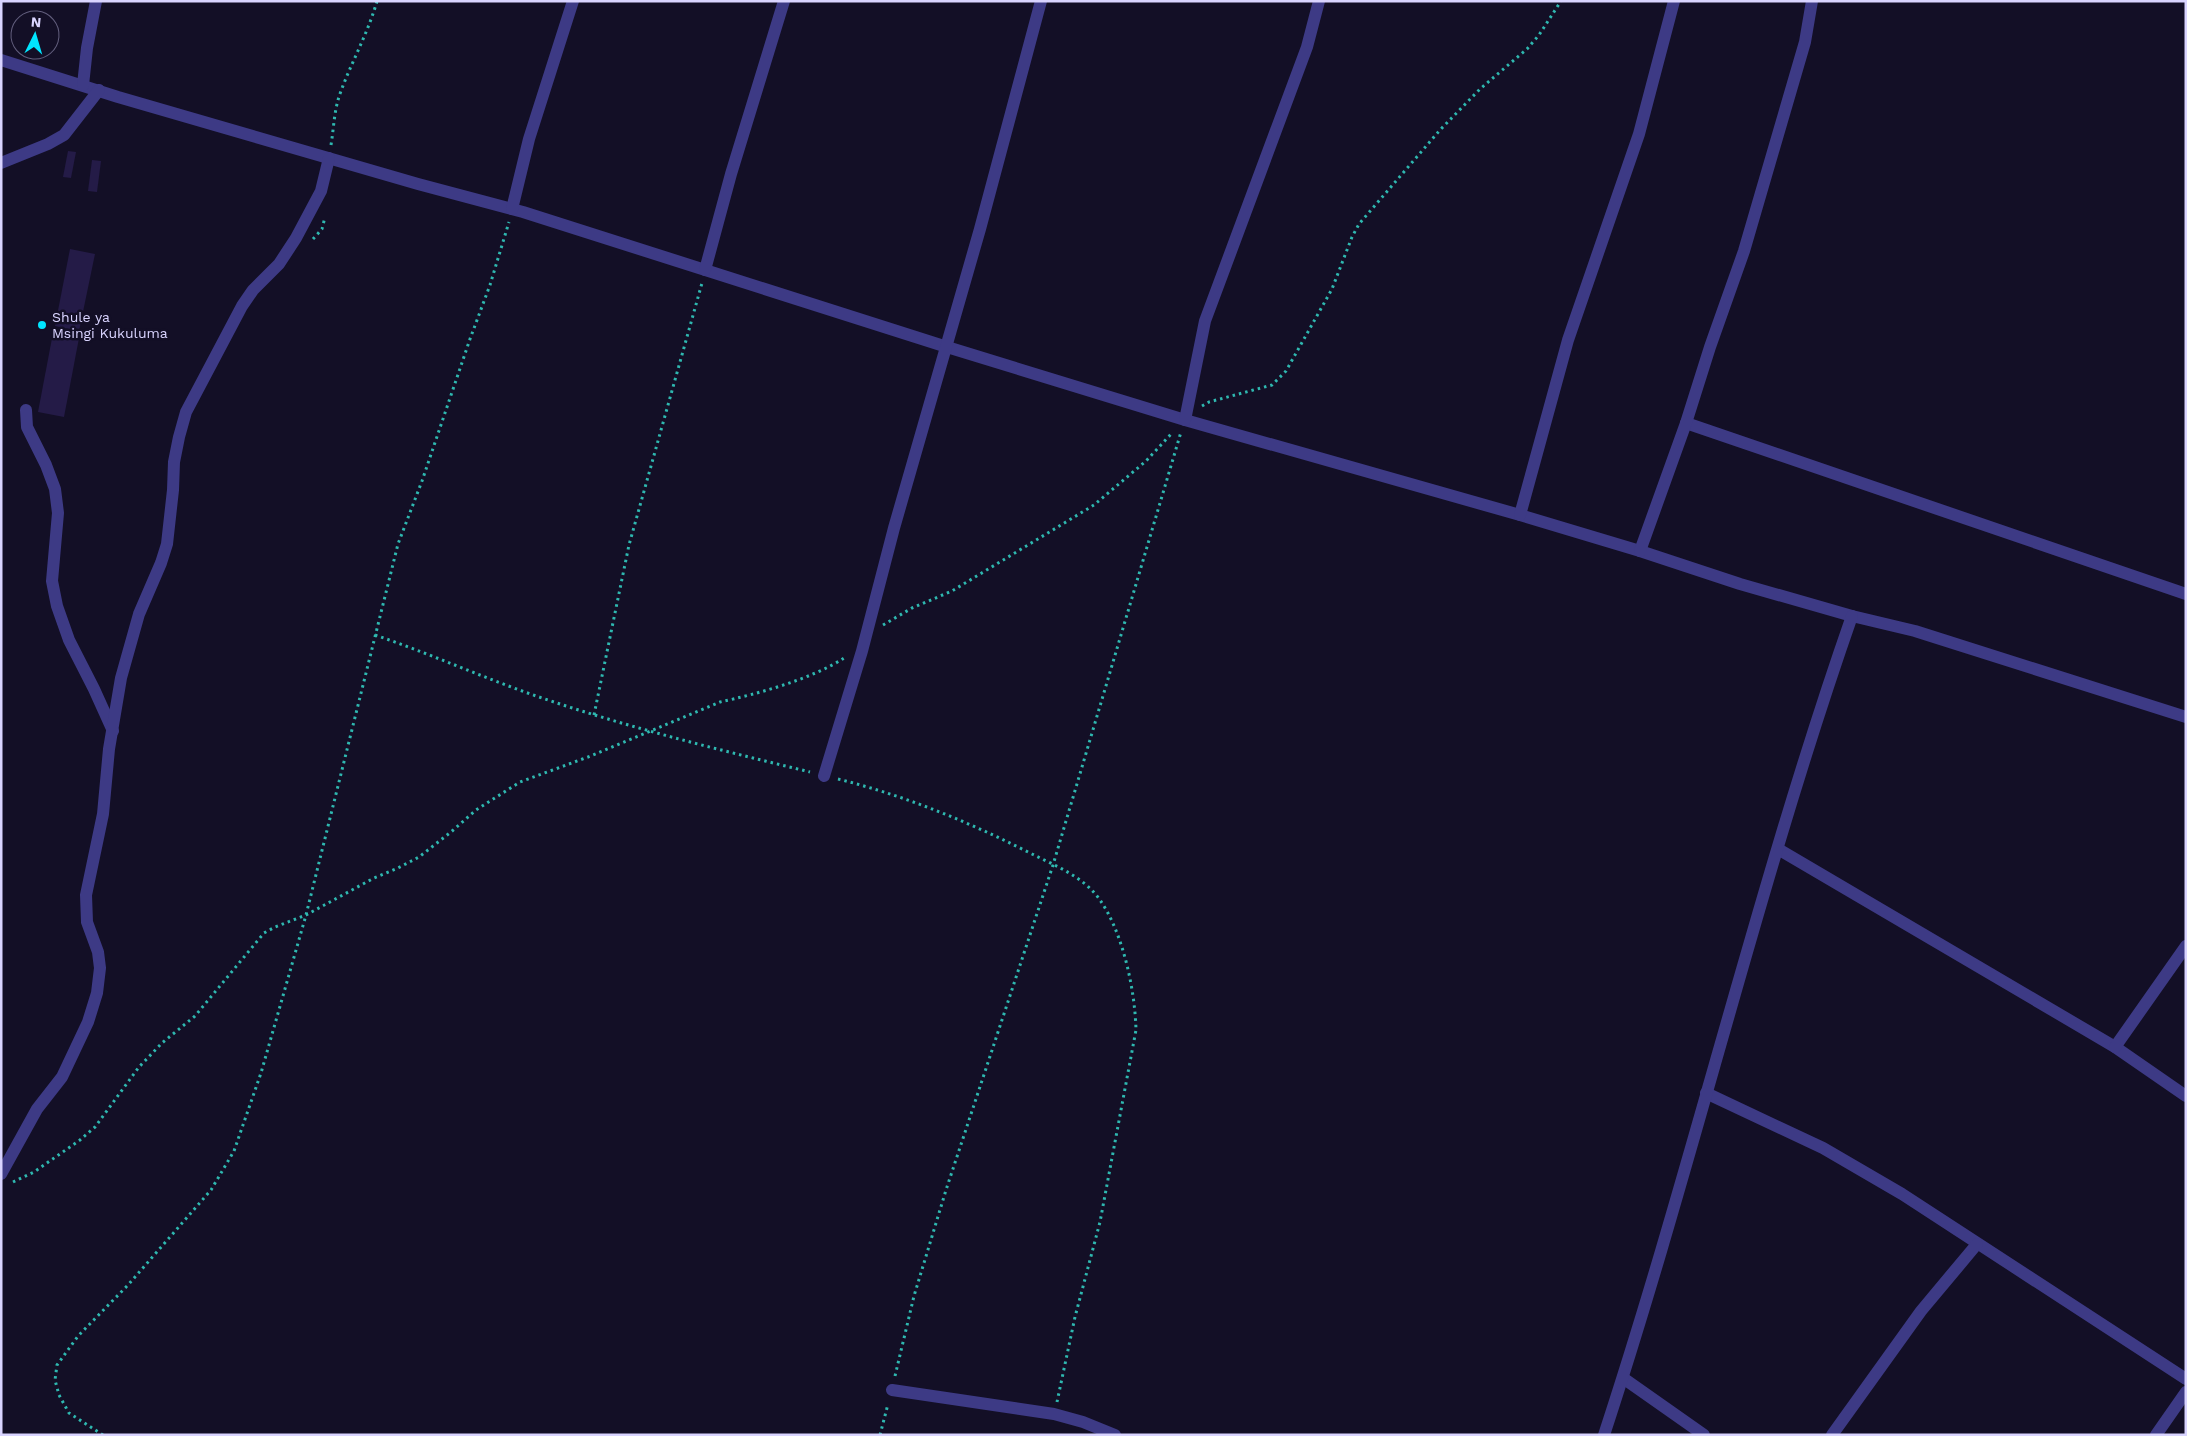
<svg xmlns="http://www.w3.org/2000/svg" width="2187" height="1436" viewBox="0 0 2187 1436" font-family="'Work Sans',sans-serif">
  <rect width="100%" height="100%" fill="#130f26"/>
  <g fill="#241b47">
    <path d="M 68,151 L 76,152 L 71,178 L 63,177 Z"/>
    <path d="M 92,160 L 101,161 L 97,192 L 88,191 Z"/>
    <path d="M 70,249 L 95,254 L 79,331 L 55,326 Z"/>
    <path d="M 53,333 L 79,338 L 64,417 L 38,412 Z"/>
  </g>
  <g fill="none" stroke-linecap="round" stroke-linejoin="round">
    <g stroke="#2fb8b0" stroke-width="3" stroke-dasharray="2.5 4" stroke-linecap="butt">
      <path d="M 331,145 C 334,127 334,109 341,91 C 352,61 368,33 377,1"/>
      <path d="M 313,239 L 322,229 L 325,217"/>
      <path d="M 1202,406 L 1209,402 L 1272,385 L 1286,371 L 1332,289 L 1352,237 L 1359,224 L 1440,130 L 1480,89 L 1527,49 L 1539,35 L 1561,1"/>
      <path d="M 883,625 L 912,608 L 952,591 L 1094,505 L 1146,461 L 1173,432"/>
      <path d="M 375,635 C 431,654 486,679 542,698 C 630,728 720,750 810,772"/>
      <path d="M 594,715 L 629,545 L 702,283"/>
      <path d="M 838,779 C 906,796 969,822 1032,854 C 1056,866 1084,877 1100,900 C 1123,933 1135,990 1136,1030 L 1100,1222 L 1075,1317 L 1057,1402"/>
      <path d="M 13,1182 L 34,1172 L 80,1140 L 95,1127 L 139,1067 L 162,1043 L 195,1016 L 264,933 L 275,927 L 306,915 L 374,878 L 398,868 L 419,857 L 451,832 L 476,810 L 520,782 L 588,757 L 720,702 C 757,694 812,679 844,658"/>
      <path d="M 895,1376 L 914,1296 L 946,1190 L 1053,865 L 1181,432"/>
      <path d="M 103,1435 L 69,1413 L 59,1395 L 55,1380 L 57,1365 L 78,1336 L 128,1285 L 211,1190 L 234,1151 L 261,1073 L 306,915 L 398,544 L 422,481 L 470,339 L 490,285 L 509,222"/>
      <path d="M 880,1435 L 888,1404"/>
    </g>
    <g stroke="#3d3a85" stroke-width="12">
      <path d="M 1,60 L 118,97 L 418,184 L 523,212 L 947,347 L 1185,420 L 1520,515 L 1640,551 L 1740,584 L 1852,616 L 1915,631 L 2186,717"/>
      <path d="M 83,85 L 87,48 L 96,1"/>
      <path d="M 1,163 L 48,144 L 64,135 L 99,90"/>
      <path d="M 512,209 L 529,139 L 573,1"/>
      <path d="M 705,270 L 731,174 L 784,1"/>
      <path d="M 26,410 L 27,427 L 46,465 L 55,489 L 58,513 L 52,581 L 57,606 L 69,640 L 94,689 L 113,731"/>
      <path d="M 1185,420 L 1205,321 L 1307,47 L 1319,1"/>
      <path d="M 1686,423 L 2186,594"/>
      <path d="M 1520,515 L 1568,340 L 1639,134 L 1674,1"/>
      <path d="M 1640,551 L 1686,423 L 1710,347 L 1744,251 L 1805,42 L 1812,1"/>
      <path d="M 824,776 L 862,651 L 894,528 L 980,229 L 1041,1"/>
      <path d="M 1778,849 L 2115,1047 L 2186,1096"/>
      <path d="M 2115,1047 L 2186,946"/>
      <path d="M 1706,1093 L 1823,1148 L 1902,1194 L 2186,1379"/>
      <path d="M 1,1174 L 37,1109 L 62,1077 L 88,1022 L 97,993 L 100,968 L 98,952 L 87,922 L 86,895 L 103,814 L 109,749 L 121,678 L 139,614 L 161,563 L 167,544 L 173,490 L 174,462 L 179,437 L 186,412 L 242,306 L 253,290 L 279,264 L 296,238 L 321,191 L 329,158"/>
      <path d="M 1623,1378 L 1704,1435"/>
      <path d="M 892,1390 L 1054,1414 L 1083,1422 L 1115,1435"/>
      <path d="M 1604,1435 C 1693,1164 1758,885 1852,616"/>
      <path d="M 1832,1435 L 1921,1311 L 1977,1244"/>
      <path d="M 2156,1435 L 2186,1392"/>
    </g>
  </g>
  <circle fill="#00e5ff" stroke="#130f26" stroke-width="2" cx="42" cy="325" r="5"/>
  <g text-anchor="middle" stroke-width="5" stroke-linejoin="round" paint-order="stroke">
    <g font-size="14" fill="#d9d4ff" stroke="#130f26" text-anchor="start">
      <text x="52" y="322">Shule ya<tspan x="52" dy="16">Msingi Kukuluma</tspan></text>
    </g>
  </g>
  <rect width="2187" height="1436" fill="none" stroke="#d9d4ff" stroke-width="5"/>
  <g transform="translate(35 35) rotate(5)"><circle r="24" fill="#130f26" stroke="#625e7d"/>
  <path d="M0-4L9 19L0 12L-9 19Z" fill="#00e5ff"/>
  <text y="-8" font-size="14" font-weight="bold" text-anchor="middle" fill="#d9d4ff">N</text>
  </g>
</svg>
